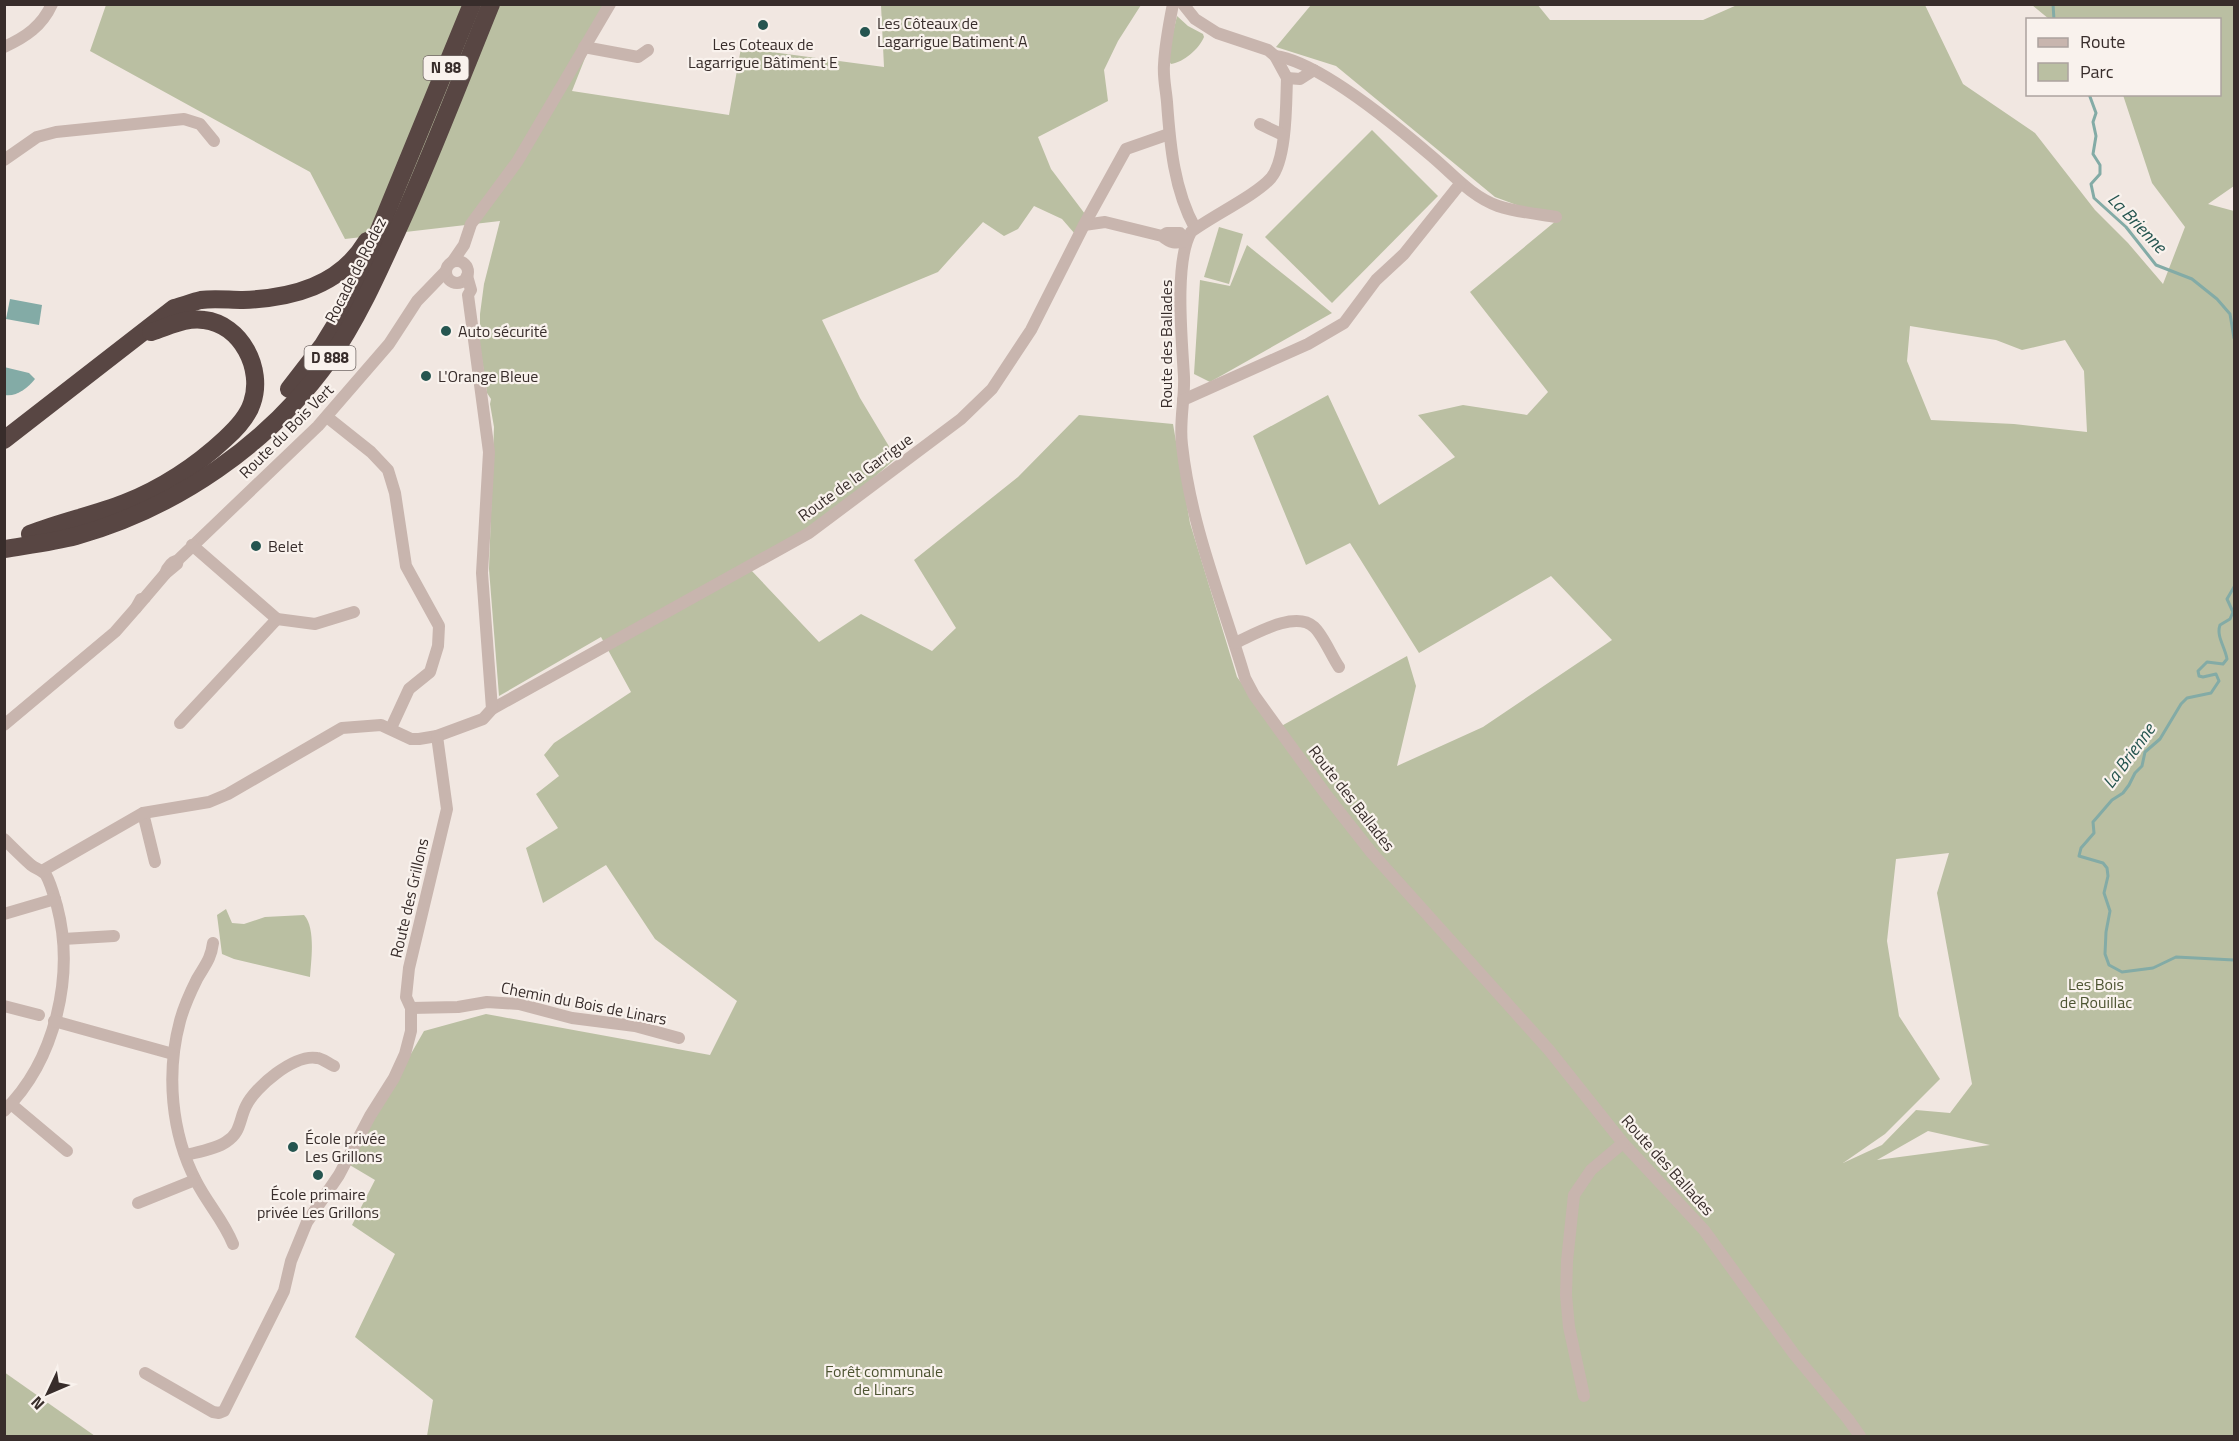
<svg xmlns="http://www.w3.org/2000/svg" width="2239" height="1441" viewBox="0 0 2239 1441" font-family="'Titillium Web',sans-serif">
  <rect width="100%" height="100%" fill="#f1e7e1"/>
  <g fill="#babfa2" fill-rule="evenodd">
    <path d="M 1537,4 L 1550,20 L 1703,20 L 1737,5 L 1925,5 L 1963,84 L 2035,133 L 2095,210 L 2128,243 L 2163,284 L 2185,227 L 2152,183 L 2123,95 L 2220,94 L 2220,20 L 2049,19 L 2032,5 L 2234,5 L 2234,186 L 2208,204 L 2234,211 L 2234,1436 L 427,1436 L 433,1400 L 355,1337 L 395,1254 L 352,1225 L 375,1180 L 348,1164 L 424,1031 L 486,1014 L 710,1055 L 737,1001 L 655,939 L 606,865 L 543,903 L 526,848 L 558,828 L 536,794 L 559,776 L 544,755 L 554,743 L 631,692 L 601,637 L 499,696 L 489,569 L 494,427 L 490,404 L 491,399 L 487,393 L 480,346 L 480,314 L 484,284 L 500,221 L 345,239 L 310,172 L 90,51 L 106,5 L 606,5 L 572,91 L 729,115 L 741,48 L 884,67 L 881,5 L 1141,5 L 1118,41 L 1104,70 L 1108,101 L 1038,137 L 1051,169 L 1085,214 L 1075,234 L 1062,219 L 1034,206 L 1018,229 L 1004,236 L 983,222 L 938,272 L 822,320 L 860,398 L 896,458 L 813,532 L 751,570 L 819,642 L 861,614 L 932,651 L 956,628 L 914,560 L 1018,477 L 1079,415 L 1173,424 L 1190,523 L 1237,677 L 1276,729 L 1407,656 L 1416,686 L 1397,766 L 1483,727 L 1612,640 L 1551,576 L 1419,653 L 1350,543 L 1306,565 L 1253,436 L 1328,395 L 1379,505 L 1455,457 L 1418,415 L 1463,405 L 1527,415 L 1548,392 L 1470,292 L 1557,220 L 1495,197 L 1336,66 L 1276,47 L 1311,5 ZM 1910,326 L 1996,340 L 2022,350 L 2065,340 L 2084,371 L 2087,432 L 2014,424 L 1931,420 L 1907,361 ZM 1949,853 L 1937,893 L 1972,1084 L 1950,1113 L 1916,1110 L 1882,1145 L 1843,1163 L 1885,1134 L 1940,1079 L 1899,1016 L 1887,941 L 1896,859 ZM 1928,1131 L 1990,1145 L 1877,1160 Z"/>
    <path d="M 1177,16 L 1188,26 L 1203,34 L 1204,37 C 1199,49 1184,62 1171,64 L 1167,58 Z"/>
    <path d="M 1372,130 L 1438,196 L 1332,303 L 1265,237 Z"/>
    <path d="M 1219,227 L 1243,234 L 1229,284 L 1204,277 Z"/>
    <path d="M 1247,245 L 1332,313 L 1210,382 L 1194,374 L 1200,280 L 1230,286 Z"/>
    <path d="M 226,909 L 232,923 L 244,924 L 265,917 L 304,915 C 316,928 311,961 310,977 L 234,959 L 222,954 L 217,915 Z"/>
    <path d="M 4,1372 L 95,1436 L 5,1436 Z"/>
  </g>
  <g fill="#83aba6">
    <path d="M 10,299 L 42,305 L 39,325 L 6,319 Z"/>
    <path d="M 4,367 L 29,373 L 35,379 C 28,388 16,397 5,395 Z"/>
  </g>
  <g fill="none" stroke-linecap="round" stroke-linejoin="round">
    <g stroke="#83aba6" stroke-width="3">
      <path d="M 2053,4 L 2054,20"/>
      <path d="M 2089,94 L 2096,113 L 2093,122 L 2096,136 L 2093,154 L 2100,165 L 2100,174 L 2091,184 L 2094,198 L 2126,227 L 2156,265 L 2192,279 L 2217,299 L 2230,314 L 2234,338"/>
      <path d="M 2234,587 L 2227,599 L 2233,612 L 2230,619 L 2220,625 C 2216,636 2225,647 2227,659 L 2223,664 L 2207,662 L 2198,671 L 2199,676 L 2203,677 L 2216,674 L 2219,681 L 2211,693 L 2187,698 L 2181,704 L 2160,739 L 2145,752 L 2142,766 L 2135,773 L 2129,785 L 2123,793 L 2112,800 L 2093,822 L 2094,833 L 2081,848 L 2079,856 L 2103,863 L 2107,868 L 2108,876 L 2104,893 L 2110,911 L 2106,932 L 2105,954 L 2109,965 L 2122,972 L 2153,968 L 2176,957 L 2234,960"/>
    </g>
    <g stroke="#c8b5ae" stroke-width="12">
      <path d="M 1173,4 C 1169,24 1165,44 1164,65 C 1163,77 1166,90 1167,102 C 1170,145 1174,190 1195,228"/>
      <path d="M 1183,4 L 1195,19 L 1217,33 L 1268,50 L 1275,56 L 1287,78"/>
      <path d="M 4,47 C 26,37 42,26 52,4"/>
      <path d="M 584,47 L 638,57 L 648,50"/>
      <path d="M 1275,56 C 1318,61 1395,125 1429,154 C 1451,172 1470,196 1498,206 C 1516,212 1538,214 1556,217"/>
      <path d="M 1287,78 C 1286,102 1287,159 1271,178 C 1255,196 1212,216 1191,232 C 1174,262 1182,341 1184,377 C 1185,399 1179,422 1182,445 C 1191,527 1222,600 1245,678 L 1254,695 L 1327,796 L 1371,852 L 1549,1050 L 1623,1143 L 1704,1230 L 1794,1354 L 1848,1419 L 1860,1436"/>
      <path d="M 1287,78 L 1300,79 L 1314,70"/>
      <path d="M 1260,124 L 1283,135"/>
      <path d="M 4,160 L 37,137 L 56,132 L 184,119 L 200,124 L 214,141"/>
      <path d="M 1084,225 L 1105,222 L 1162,236 C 1170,243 1176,244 1186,241 L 1180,233 L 1167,233 L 1162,236"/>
      <circle cx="457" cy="272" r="11"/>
      <path d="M 453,261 L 464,245 L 471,224 L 517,162 L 610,4"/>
      <path d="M 1183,400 L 1308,344 L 1344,323 L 1376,280 L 1404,254 L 1460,184"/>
      <path d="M 327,417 L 371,452 L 388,470 L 395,493 L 406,566 L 439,626 L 438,646 L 430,672 L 409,689 L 391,728"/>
      <path d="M 178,560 L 177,564 L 165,574 C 167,568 171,562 178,560 L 318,426 L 389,344 L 417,301 L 445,272"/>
      <path d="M 145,598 L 141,599 L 136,608 L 165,574"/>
      <path d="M 277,619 L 315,624 L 354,612"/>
      <path d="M 1235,643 C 1255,634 1295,610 1314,627 C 1323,635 1332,657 1339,667"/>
      <path d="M 492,709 L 809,533 L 961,419 L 992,389 L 1031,330 L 1084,225 L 1126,149 L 1169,134"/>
      <path d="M 180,723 L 277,619 L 192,545"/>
      <path d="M 4,725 L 115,632 L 136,608"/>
      <path d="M 143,813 L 155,862"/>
      <path d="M 4,839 C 13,848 22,857 31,865 C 36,869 42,870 46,875 C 51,884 54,896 57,906 C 75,974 56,1060 4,1111"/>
      <path d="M 42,871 L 143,813 L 209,802 L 228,794 L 342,728 L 381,725 L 411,739 L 419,739 L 437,736 L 483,719 L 492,709 L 482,573 L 489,452 L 468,295 L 471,290 L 467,276"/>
      <path d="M 4,914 L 55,899"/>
      <path d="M 63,939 L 114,936"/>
      <path d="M 213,943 C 211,959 205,965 197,979 C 190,993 184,1006 180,1021 C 166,1073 171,1133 196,1181 C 207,1203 224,1221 233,1244"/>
      <path d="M 4,1006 L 39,1015"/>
      <path d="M 411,1008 L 458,1007 L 487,1002 L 519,1004 L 572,1018 L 635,1026 L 679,1038"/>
      <path d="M 54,1021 L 173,1054"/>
      <path d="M 11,1104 L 67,1151"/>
      <path d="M 186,1155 C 198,1152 216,1149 226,1142 C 241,1133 239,1120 246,1106 C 255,1087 294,1054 317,1058 C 322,1058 329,1064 334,1066"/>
      <path d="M 138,1203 L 195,1180"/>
      <path d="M 145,1373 L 213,1412 L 219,1413 L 224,1411 L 284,1291 L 291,1261 L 307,1222 L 339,1175 L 370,1116 L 394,1078 L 405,1054 L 411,1031 L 411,1008 L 406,997 L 409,968 L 447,809 L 437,736"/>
      <path d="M 1584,1396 L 1569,1327 L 1566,1295 L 1567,1261 L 1574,1195 L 1591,1170 L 1623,1143"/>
    </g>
    <g stroke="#584643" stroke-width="18">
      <path d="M 289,389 L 323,345 L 342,314 L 366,262 L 472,4"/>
      <path d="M 4,440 L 174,308 C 183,306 192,302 201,300 C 214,298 229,300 243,300 C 292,298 340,286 367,241"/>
      <path d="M 30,534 C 61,522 94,515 125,503 C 162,488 196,466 225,439 C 235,430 248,416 252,403 C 264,369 241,324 204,320 C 186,317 168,327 151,332"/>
      <path d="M 4,549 C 28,545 53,542 76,536 C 176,508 268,445 329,360 C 357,320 377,275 397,231 C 431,157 460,80 491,4"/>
    </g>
  </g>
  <g fill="#255550" stroke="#f9f2ed" stroke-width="2">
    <circle cx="763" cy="25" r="6"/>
    <circle cx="865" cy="32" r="6"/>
    <circle cx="446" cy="331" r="6"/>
    <circle cx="426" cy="376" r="6"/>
    <circle cx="256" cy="546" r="6"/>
    <circle cx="293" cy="1147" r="6"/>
    <circle cx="318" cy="1175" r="6"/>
  </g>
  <g text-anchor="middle" stroke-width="4.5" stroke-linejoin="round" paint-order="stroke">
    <g fill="#f9f2ed" stroke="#726865" stroke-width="1.5">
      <rect x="423.5" y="56" width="45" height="24" rx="4.5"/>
      <rect x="304.5" y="346" width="51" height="24" rx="4.5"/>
    </g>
    <g font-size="15" font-weight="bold" fill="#382d2b">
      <text x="446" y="73">N 88</text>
      <text x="330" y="363">D 888</text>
    </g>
    <g font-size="16" fill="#382d2b" stroke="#f9f2ed" text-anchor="start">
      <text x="877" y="29">Les Côteaux de<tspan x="877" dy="18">Lagarrigue Batiment A</tspan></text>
      <text x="763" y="50" text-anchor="middle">Les Coteaux de<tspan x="763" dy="18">Lagarrigue Bâtiment E</tspan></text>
      <text x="458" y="337">Auto sécurité</text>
      <text x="438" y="382">L'Orange Bleue</text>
      <text x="268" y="552">Belet</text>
      <text x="305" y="1144">École privée<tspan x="305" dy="18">Les Grillons</tspan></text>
      <text x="318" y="1200" text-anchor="middle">École primaire<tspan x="318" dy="18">privée Les Grillons</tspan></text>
    </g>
    <g font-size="16" fill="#382d2b" stroke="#f9f2ed">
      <text transform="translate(355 270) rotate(-63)" y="6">Rocade de Rodez</text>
      <text transform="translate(1166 344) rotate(-90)" y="6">Route des Ballades</text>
      <text transform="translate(286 431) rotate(-45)" y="6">Route du Bois Vert</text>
      <text transform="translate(855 477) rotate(-36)" y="6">Route de la Garrigue</text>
      <text transform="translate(1352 798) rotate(52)" y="6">Route des Ballades</text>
      <text transform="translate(409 898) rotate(-77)" y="6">Route des Grillons</text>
      <text transform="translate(584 1003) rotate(11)" y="6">Chemin du Bois de Linars</text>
      <text transform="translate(1668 1165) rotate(48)" y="6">Route des Ballades</text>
    </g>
    <g font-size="16" fill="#4d5432" stroke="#f9f2ed">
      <text x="2096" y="990">Les Bois<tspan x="2096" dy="18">de Rouillac</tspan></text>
      <text x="884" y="1377">Forêt communale<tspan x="884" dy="18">de Linars</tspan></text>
    </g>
    <g font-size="18" font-style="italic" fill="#255550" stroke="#f9f2ed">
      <text transform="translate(2137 223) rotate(46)" y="6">La Brienne</text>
      <text transform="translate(2129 756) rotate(-54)" y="6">La Brienne</text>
    </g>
  </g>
  <rect width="2239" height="1441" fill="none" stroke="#382d2b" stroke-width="12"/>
  <rect x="2026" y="18" width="195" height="78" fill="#f9f2ed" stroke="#aca39f" stroke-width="1.5"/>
  <rect x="2038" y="38" width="30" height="9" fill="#c8b5ae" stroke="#aca39f" stroke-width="1.5"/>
  <text x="2080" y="48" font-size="18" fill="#382d2b">Route</text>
  <rect x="2038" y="63" width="30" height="18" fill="#babfa2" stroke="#aca39f" stroke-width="1.5"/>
  <text x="2080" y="78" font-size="18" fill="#382d2b">Parc</text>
  <g transform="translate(48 1393) rotate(226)" stroke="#f9f2ed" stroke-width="4.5" paint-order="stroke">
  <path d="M0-4.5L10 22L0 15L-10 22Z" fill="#382d2b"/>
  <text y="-9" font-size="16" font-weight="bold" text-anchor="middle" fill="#382d2b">N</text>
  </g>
</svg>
